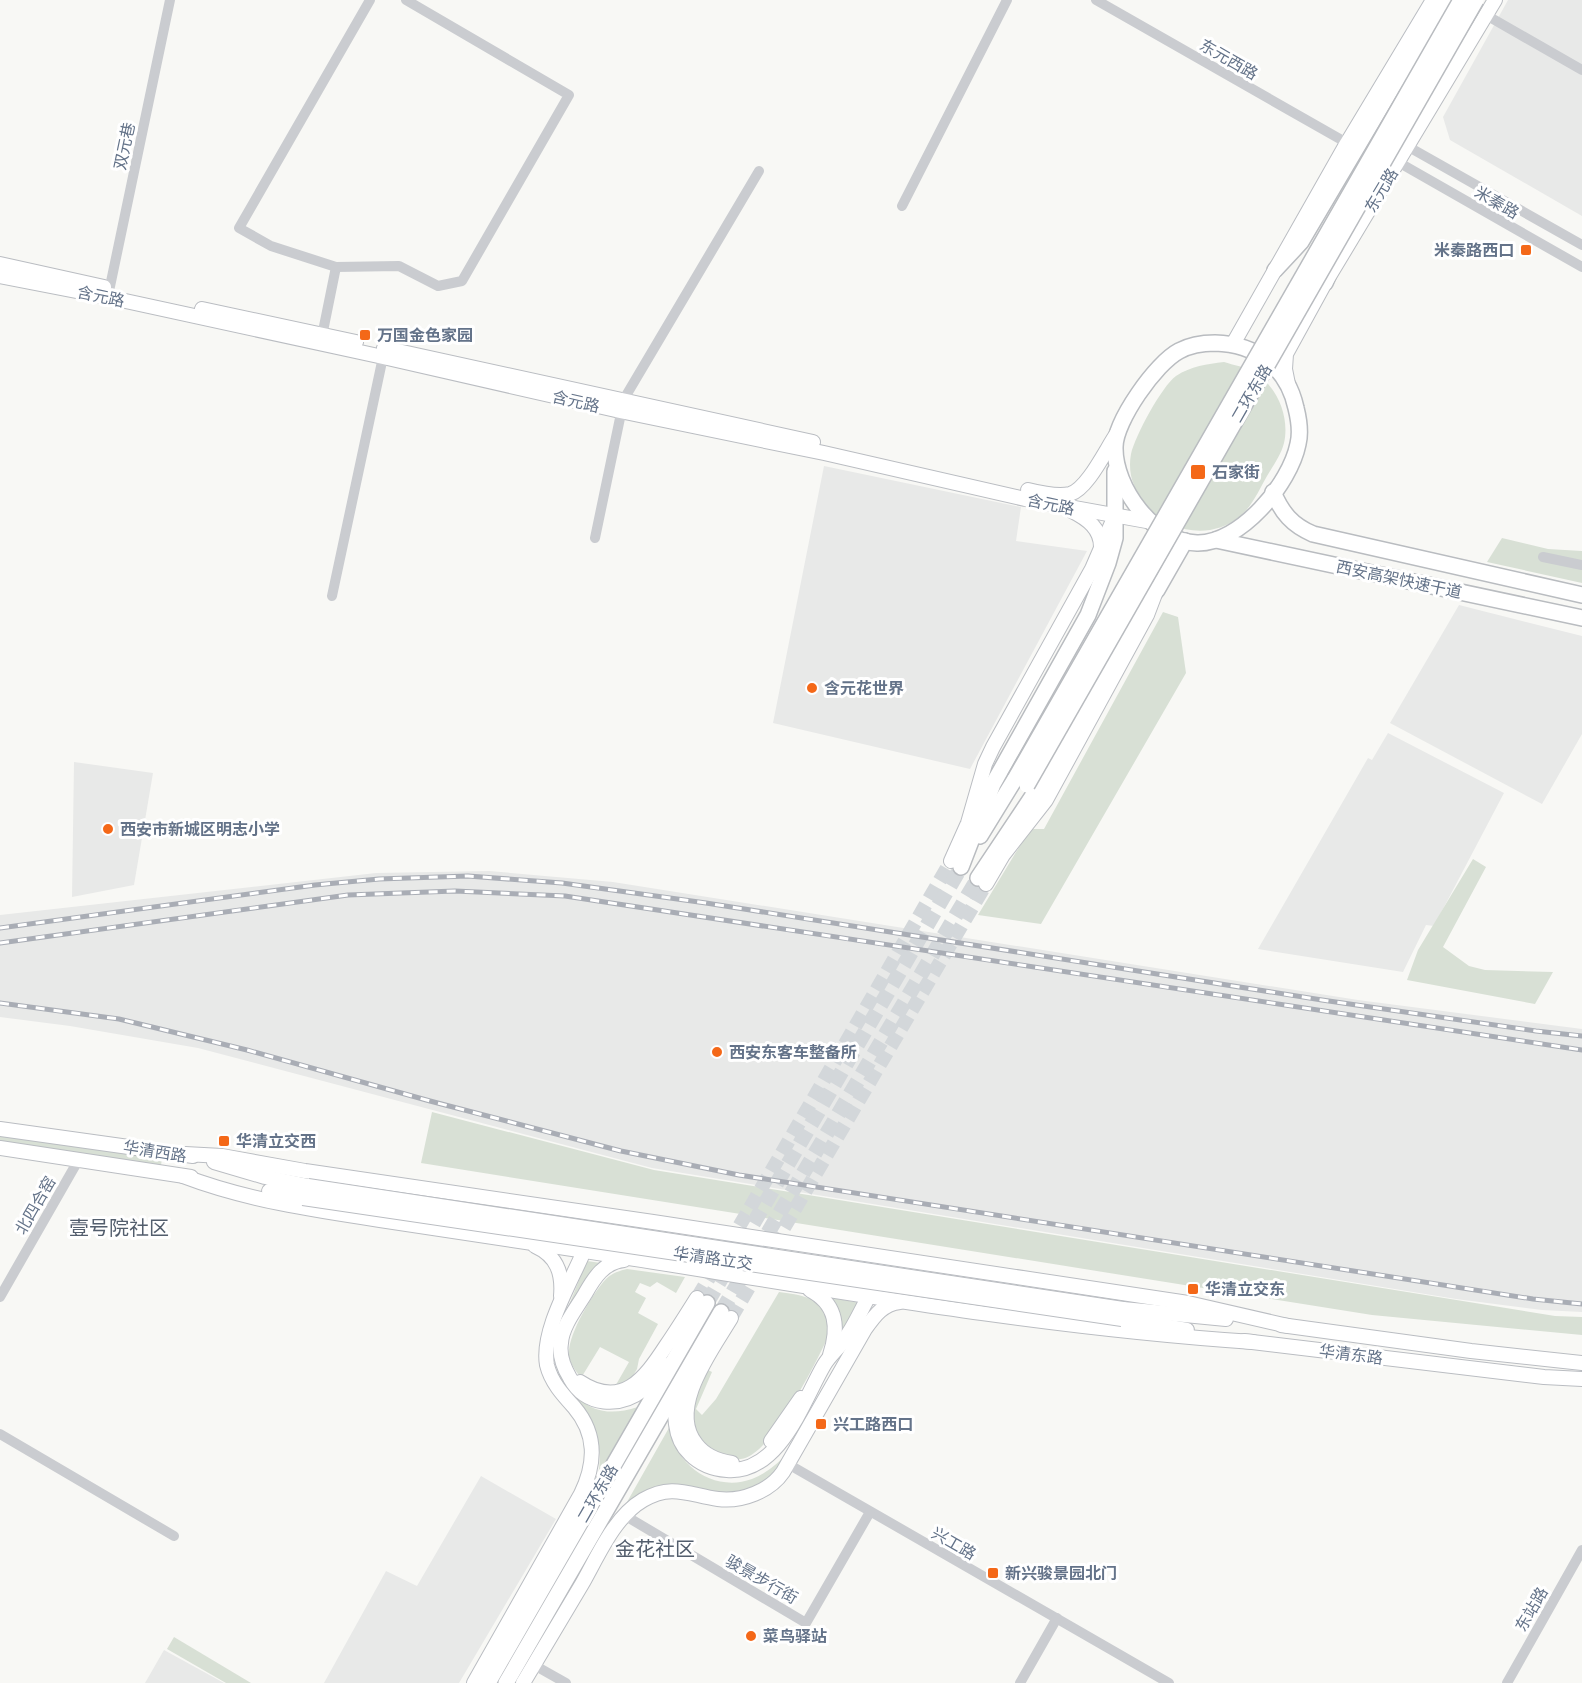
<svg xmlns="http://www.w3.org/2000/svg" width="1582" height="1683" viewBox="0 0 1582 1683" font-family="'DejaVu Sans','Noto Sans SC',sans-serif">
  <rect width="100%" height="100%" fill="#f8f8f5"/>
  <g fill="#e8e9e8">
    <path d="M 1508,0 L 1582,0 L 1582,216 L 1450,140 L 1443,117 Z"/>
    <path d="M 824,466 L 1021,507 L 1016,541 L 1087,551 L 970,769 L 773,723 Z"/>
    <path d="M 1459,605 L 1582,636 L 1582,734 L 1542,804 L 1390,723 Z"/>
    <path d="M 1388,733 L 1504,793 L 1434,926 L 1426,925 L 1403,972 L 1258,949 L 1368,758 L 1372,760 Z"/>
    <path d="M 74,762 L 153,773 L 134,885 L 72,897 Z"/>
    <path d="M 489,871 L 613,882 L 1358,1000 L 1582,1029 L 1582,1312 L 1542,1310 L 1456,1299 L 652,1168 L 198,1048 L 70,1026 L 0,1017 L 0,915 L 376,873 Z"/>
    <path d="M 481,1476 L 556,1519 L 459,1683 L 324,1683 L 386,1571 L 417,1586 Z"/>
    <path d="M 164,1650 L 224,1683 L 145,1683 Z"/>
  </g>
  <g fill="#d8e0d5">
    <path d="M 1224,362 C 1233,365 1246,367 1254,372 C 1277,386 1290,417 1284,443 C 1281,455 1273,466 1267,476 C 1259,490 1252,507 1239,517 C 1203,546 1149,526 1134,485 C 1130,476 1129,464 1131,454 C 1135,436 1162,386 1176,376 C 1191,366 1207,364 1224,362 Z"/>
    <path d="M 1502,538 L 1548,549 L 1582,551 L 1582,583 L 1487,562 Z"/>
    <path d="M 1163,612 L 1178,617 L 1186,673 L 1041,924 L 978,915 L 1030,829 L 1044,829 Z"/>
    <path d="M 1473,859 L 1486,867 L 1443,947 L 1469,966 L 1485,970 L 1553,972 L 1535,1004 L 1407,980 L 1418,950 Z"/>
    <path d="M 432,1112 L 654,1170 L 1555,1316 L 1582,1317 L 1582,1335 L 1372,1315 L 421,1163 Z"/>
    <path d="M 0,1136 L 162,1159 L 161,1165 L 0,1141 Z"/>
    <path d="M 587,1261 L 601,1263 L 562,1322 Z"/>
    <path d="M 627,1269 L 685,1277 L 676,1293 L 657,1282 L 650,1287 L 640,1283 L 635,1292 L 646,1298 L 638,1313 L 658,1324 L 639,1359 L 637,1369 L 627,1386 L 613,1390 L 629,1362 L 600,1347 L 581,1378 C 576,1371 569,1363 569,1354 C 568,1334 593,1293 606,1279 C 612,1273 619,1271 627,1269 Z"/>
    <path d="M 779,1292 C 812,1296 831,1301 827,1339 C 815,1365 777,1438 754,1453 C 748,1458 740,1460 732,1460 C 719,1459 707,1447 696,1440 L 692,1407 L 708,1370 L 712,1372 L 696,1409 L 702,1415 L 716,1399 Z"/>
    <path d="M 832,1298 L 860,1303 L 842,1336 L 839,1314 Z"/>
    <path d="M 556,1366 C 575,1402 595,1421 638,1407 L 598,1477 C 609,1420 568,1411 556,1366 Z"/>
    <path d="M 670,1426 C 674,1465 714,1493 752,1479 C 767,1473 779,1463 789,1451 L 772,1477 L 755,1488 L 744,1492 L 721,1494 L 685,1488 L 618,1518 Z"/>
    <path d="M 174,1637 L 251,1683 L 226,1683 L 167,1649 Z"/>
  </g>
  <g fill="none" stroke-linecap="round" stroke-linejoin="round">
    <g stroke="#d3d7da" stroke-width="14" stroke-dasharray="14 7" stroke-linecap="butt">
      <path d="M 729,1244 L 951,861"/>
      <path d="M 697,1298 L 718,1263"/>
      <path d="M 731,1318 L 986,884"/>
    </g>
    <g stroke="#d3d7da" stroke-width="15" stroke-dasharray="15 8" stroke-linecap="butt">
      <path d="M 707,1303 L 961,867"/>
      <path d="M 721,1312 L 978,878"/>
    </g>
    <defs>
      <g id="major">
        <path d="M 0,264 L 104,287"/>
        <path d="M 0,276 L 107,297 L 383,357 L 620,411 L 824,453 L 1025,499 L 1152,522"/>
        <path d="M 202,309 L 356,342"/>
        <path d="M 1233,344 L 1347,143 L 1433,0"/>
        <path d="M 384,348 L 813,442"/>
        <path d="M 1288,384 L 1285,369 L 1286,354 L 1325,283 L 1495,0"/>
        <path d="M 1028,490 C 1040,493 1058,497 1070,494 C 1088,489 1107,447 1118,432"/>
        <path d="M 1072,511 C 1088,519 1101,529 1101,547"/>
        <path d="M 951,861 L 968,823 L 985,764 L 993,747 L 1092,569 L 1114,518"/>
        <path d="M 986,884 L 1003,855 L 1046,800 L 1147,615 L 1155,594"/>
        <path d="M 0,1129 L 193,1156"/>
        <path d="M 0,1148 L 191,1177"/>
        <path d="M 185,1154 L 222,1156 L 305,1171 L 653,1222 L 1188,1303 L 1288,1326"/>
        <path d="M 214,1162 L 265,1177 L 308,1186"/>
        <path d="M 183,1176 C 246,1200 313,1210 380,1220 C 446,1230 512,1240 579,1250 C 803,1285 1027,1327 1253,1342"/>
        <path d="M 269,1191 L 303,1198"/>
        <path d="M 535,1246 C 557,1256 563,1273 561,1296"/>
        <path d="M 624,1260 C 604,1262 594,1278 585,1294 C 576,1309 562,1326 561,1343 C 559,1355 564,1368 570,1378 C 586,1407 620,1408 644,1389 C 653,1382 659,1373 665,1365"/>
        <path d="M 810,1290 C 837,1304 839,1328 830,1355"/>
        <path d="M 1123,1309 L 1226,1319"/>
        <path d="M 731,1318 C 712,1350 667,1408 696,1444 C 705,1456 718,1461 732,1463"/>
        <path d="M 1122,1319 L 1187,1330"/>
        <path d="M 1281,1325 L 1471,1351 L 1582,1363"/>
        <path d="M 1244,1341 L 1544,1377 L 1582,1379"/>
        <path d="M 580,1382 C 622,1410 645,1378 666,1346 C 677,1330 687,1314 697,1298"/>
        <path d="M 679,1389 C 673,1410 673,1438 690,1454 C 700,1464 713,1469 727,1470 C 780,1474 803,1401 824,1365 C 830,1355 838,1349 844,1340 C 854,1327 861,1310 869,1296 L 871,1289"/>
        <path d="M 771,1441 L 801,1398"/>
        <path d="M 474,1683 L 581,1494 C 596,1463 597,1434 574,1407 C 563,1395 551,1382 547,1365 C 541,1331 571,1282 584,1251 L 585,1244"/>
        <path d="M 523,1683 C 543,1650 562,1617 582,1584 C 598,1556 614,1517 643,1500 C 672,1483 689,1495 718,1499 C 742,1502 770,1491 783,1472 L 865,1329 C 875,1315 883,1304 900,1302"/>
      </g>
      <g id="highway">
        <path d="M 1275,270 L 1301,242 L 1444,0"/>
        <path d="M 1325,283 L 1338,253"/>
        <path d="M 1215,343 C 1256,344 1287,367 1296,408 C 1299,420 1301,432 1298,444 C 1290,484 1240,544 1197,543 C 1154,542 1114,487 1115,447 C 1115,421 1156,363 1179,351 C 1190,345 1202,343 1215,343 Z"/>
        <path d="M 1273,492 C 1282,513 1292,525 1313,534 L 1582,595"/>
        <path d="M 1216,540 L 1582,618"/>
        <path d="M 980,836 L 1015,779"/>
        <path d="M 961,867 L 993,784 L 1088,615 L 1108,563 L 1115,538 L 1115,471"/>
        <path d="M 978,878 L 1036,791 L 1138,611 L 1157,590 L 1185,541"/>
        <path d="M 488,1683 L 707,1303"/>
        <path d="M 506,1683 L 721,1312"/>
      </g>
    </defs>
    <use href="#major" stroke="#babdc2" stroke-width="16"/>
    <use href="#highway" stroke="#b9bcc0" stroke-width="18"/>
    <g stroke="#caccd0" stroke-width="10">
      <path d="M 370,0 L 239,228 L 271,246 L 336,267 L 399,266 L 438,286 L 462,281 L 569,95 L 406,0"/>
      <path d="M 1096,0 L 1347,143"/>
      <path d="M 1486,15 L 1582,70"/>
      <path d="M 1407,146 L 1582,245"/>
      <path d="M 1398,162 L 1582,267"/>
      <path d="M 902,206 L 1007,0"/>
      <path d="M 108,296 L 170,0"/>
      <path d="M 321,341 L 336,267"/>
      <path d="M 595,538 L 624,399 L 759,171"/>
      <path d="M 1543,557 L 1582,565"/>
      <path d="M 332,596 L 383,357"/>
      <path d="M 0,1297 L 79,1159"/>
      <path d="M 0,1434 L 174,1536"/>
      <path d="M 788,1464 L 1169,1683"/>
      <path d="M 624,1515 L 806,1623 L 870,1512"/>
      <path d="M 534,1665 L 566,1683"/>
      <path d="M 1020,1683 L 1057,1618"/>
      <path d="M 1507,1683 L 1582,1550"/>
    </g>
    <use href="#major" stroke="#fff" stroke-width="14"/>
    <use href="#highway" stroke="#fff" stroke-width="15"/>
    <defs>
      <g id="rail">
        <path d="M 0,928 L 315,885 L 379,879 L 468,876 L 562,883 L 706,903 L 1322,1000 L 1536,1031 L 1582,1036"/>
        <path d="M 0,943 L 348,895 L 455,891 L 565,896 L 1582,1050"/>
        <path d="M 0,1003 L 119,1019 L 247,1050 L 430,1101 L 621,1151 L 739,1175 L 1533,1299 L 1582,1304"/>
      </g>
    </defs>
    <use href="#rail" stroke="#a9adb5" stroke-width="5"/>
    <use href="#rail" stroke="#fff" stroke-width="3" stroke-dasharray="9" stroke-linecap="butt"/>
    <defs>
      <g id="major-bridge">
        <path d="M 308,1186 L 1123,1309"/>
        <path d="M 303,1198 L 1122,1319"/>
      </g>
      <g id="highway-bridge">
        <path d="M 1015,779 L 1461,0"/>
        <path d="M 1027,785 L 1476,0"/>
      </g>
    </defs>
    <use href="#major-bridge" stroke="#babdc2" stroke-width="16" stroke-linecap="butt"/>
    <use href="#highway-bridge" stroke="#b9bcc0" stroke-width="18" stroke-linecap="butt"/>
    <use href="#major-bridge" stroke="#fff" stroke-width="14"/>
    <use href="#highway-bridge" stroke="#fff" stroke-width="15"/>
  </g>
  <g fill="#f46818" stroke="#fff" stroke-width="2">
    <rect x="1520" y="244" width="12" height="12" rx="3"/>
    <rect x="359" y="329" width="12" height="12" rx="3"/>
    <rect x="1190" y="464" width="16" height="16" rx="3"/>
    <circle cx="812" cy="688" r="6"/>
    <circle cx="108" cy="829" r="6"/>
    <circle cx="717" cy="1052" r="6"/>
    <rect x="218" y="1135" width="12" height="12" rx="3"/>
    <rect x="1187" y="1283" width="12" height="12" rx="3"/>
    <rect x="815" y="1418" width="12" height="12" rx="3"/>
    <rect x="987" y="1567" width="12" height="12" rx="3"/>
    <circle cx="751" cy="1636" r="6"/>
  </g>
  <g text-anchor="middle" stroke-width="6" stroke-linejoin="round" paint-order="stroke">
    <g font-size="16" fill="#647389" stroke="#fff">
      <text transform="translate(1229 59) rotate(30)" y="6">东元西路</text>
      <text transform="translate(124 146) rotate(-78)" y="6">双元巷</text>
      <text transform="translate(1381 190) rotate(-59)" y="6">东元路</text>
      <text transform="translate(1497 202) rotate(30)" y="6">米秦路</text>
      <text transform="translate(101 296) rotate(12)" y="6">含元路</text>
      <text transform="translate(1251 393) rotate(-60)" y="6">二环东路</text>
      <text transform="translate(576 401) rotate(13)" y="6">含元路</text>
      <text transform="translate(1051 504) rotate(12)" y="6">含元路</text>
      <text transform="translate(1399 579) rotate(12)" y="6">西安高架快速干道</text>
      <text transform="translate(155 1151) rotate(9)" y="6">华清西路</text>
      <text transform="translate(35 1205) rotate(-60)" y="6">北四合窑</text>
      <text transform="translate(713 1258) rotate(8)" y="6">华清路立交</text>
      <text transform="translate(1351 1354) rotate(7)" y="6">华清东路</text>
      <text transform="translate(597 1493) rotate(-60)" y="6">二环东路</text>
      <text transform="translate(954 1543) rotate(30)" y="6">兴工路</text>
      <text transform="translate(762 1579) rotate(30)" y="6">骏景步行街</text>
      <text transform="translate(1531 1609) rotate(-60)" y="6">东站路</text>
    </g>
    <g font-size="16" font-weight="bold" fill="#647389" stroke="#fff" text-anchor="start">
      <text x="1514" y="256" text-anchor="end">米秦路西口</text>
      <text x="377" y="341">万国金色家园</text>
      <text x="1212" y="478">石家街</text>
      <text x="824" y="694">含元花世界</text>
      <text x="120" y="835">西安市新城区明志小学</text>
      <text x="729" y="1058">西安东客车整备所</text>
      <text x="236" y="1147">华清立交西</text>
      <text x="1205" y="1295">华清立交东</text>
      <text x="833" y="1430">兴工路西口</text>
      <text x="1005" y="1579">新兴骏景园北门</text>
      <text x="763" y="1642">菜鸟驿站</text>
    </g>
    <g font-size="20" fill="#535e6d" stroke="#fff">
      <text x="119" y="1235">壹号院社区</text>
      <text x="655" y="1556">金花社区</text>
    </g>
  </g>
</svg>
